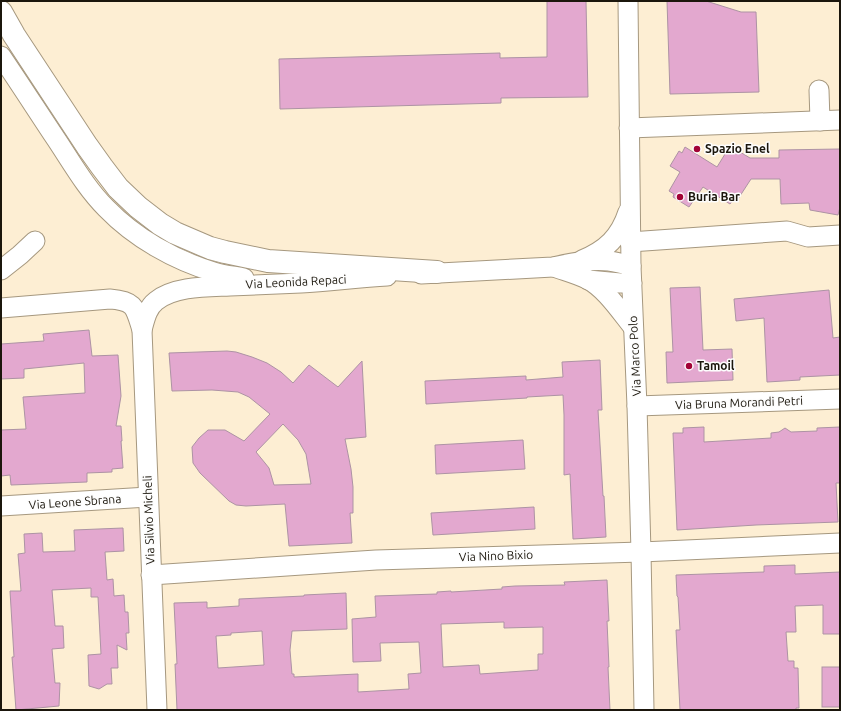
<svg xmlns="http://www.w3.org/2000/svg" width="841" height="711" viewBox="0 0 841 711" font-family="Ubuntu,sans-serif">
  <rect width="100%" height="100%" fill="#fdeed3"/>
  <g fill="#e3a8cf" stroke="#ad93a4" fill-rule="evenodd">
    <path d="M 547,1 L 586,1 L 588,97 L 501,98 L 501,103 L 280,109 L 279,59 L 500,53 L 500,58 L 547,57 Z"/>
    <path d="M 667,1 L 706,1 L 741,12 L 756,12 L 759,92 L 670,94 Z"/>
    <path d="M 730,146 L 750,158 L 779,158 L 779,150 L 840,149 L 840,207 L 838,215 L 810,210 L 809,203 L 781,204 L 780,179 L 751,179 L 738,199 L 735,197 L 730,204 L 703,187 L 689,207 L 673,197 L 674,194 L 669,191 L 680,172 L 670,166 L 679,151 L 682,153 L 685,147 L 717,167 Z"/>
    <path d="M 700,287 L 703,350 L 732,349 L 733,380 L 667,383 L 666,352 L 673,352 L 670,288 Z"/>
    <path d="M 829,290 L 833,338 L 840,337 L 840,375 L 800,377 L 800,380 L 767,382 L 764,318 L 736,321 L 734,299 Z"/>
    <path d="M 89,330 L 92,356 L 118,355 L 121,396 L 116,426 L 121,426 L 122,441 L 121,441 L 123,468 L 112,469 L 112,472 L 87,473 L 87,482 L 11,485 L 10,475 L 1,476 L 1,430 L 26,429 L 23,397 L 85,393 L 84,363 L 24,369 L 24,378 L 1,379 L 1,344 L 44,341 L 43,334 Z"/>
    <path d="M 227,351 L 236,352 L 252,357 L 267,363 L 281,372 L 293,383 L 309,365 L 338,387 L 362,361 L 366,437 L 345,439 L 351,469 L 353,487 L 353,513 L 350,513 L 352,543 L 289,546 L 285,504 L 246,506 L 236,505 L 229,501 L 200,473 L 193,463 L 192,447 L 199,438 L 208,430 L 225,430 L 244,441 L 270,414 L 249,397 L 238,392 L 212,390 L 172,391 L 169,353 ZM 283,424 L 298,440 L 306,454 L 311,484 L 274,485 L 269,468 L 265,463 L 256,452 Z"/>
    <path d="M 600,360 L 602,410 L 598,410 L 603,496 L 604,496 L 606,537 L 573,539 L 570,474 L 564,475 L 564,415 L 563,395 L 527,397 L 527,398 L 426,404 L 425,381 L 526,376 L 526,380 L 563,377 L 562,362 Z"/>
    <path d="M 704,427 L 704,442 L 771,438 L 771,433 L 779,432 L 785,428 L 791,432 L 817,431 L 817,428 L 840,427 L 840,483 L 836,483 L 838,522 L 756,525 L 677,530 L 673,433 L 683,433 L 683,428 Z"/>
    <path d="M 523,440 L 525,469 L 436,474 L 435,445 Z"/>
    <path d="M 534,507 L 535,529 L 433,535 L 431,513 Z"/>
    <path d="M 123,528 L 124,551 L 105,552 L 107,580 L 113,579 L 114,596 L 124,595 L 125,612 L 128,612 L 129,633 L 126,633 L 127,650 L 117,645 L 118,668 L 111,668 L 112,684 L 107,684 L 99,689 L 89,686 L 88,655 L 101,654 L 98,597 L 91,597 L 91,588 L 52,590 L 55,626 L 63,626 L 64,648 L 52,649 L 55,683 L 60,683 L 59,706 L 16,710 L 12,657 L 14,657 L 10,591 L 21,591 L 18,554 L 25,553 L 24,534 L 42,533 L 43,552 L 75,551 L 74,530 Z"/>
    <path d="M 795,565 L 795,574 L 840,572 L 840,634 L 823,634 L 823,605 L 795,606 L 796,632 L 786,632 L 788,661 L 794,661 L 794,668 L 798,668 L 799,708 L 796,708 L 796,710 L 680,710 L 676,630 L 680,630 L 678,597 L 677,596 L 676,575 L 764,572 L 764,566 Z"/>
    <path d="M 607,580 L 609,621 L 607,621 L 609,667 L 608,667 L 610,710 L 177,710 L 175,664 L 177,664 L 174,603 L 207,602 L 207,608 L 239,606 L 239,599 L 304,596 L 304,595 L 346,593 L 347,629 L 292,631 L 290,650 L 292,674 L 294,674 L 294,677 L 358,674 L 358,692 L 409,689 L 408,674 L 421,673 L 419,642 L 380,643 L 381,661 L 353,662 L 352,619 L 376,617 L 375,596 L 437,594 L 437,592 L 451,591 L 451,592 L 502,589 L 502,587 L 515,586 L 565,585 L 564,582 ZM 504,622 L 504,628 L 543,627 L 543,654 L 538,654 L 538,670 L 480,674 L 479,665 L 443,667 L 441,624 ZM 262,631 L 264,665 L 218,668 L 216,636 L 231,635 L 231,633 Z"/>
    <rect x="822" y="667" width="18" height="40"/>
  </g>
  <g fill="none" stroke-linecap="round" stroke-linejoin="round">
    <defs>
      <g id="minor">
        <path d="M 628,1 L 631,266 L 637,406 L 641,552 L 644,710"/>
        <path d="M 1,56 C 20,84 38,112 56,139 C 72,163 86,188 106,208 C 135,238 174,260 214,272 C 224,275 234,276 244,278"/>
        <path d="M 819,90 L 820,121"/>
        <path d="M 629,128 L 840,120"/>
        <path d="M 630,242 L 787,231 L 808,237 L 840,235"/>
        <path d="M 582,260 C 606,250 620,237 628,212"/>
        <path d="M 554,267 C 565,271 576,274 587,279 C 605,288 620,311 633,327"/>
        <path d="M 1,270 L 20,255 L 35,241"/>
        <path d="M 421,274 L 553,267 C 571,263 590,259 609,261 C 616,262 624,264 631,266"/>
        <path d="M 588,280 L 620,283 L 632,283"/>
        <path d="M 1,308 L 110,299 C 136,301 135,308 142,330 L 157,710"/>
        <path d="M 142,330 C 145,319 147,308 156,301 C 175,286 207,287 230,286 C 254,285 277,284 301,283 C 330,281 358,278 387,276"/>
        <path d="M 637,406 L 840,399"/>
        <path d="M 1,506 L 148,497"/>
        <path d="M 151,575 L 376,560 L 641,552 L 840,543"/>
      </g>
      <path id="highway" d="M 1,12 L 14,35 L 87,146 L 102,167 L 118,188 L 138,207 L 160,224 L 175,233 L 210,248 L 225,252 L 268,261 L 437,272"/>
    </defs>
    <use href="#minor" stroke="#a6987f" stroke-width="21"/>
    <use href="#highway" stroke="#a6987f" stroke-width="24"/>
    <use href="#minor" stroke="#fff" stroke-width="19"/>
    <use href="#highway" stroke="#fff" stroke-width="22"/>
  </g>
  <g fill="#a20337" stroke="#fdfdfd" stroke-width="1.5">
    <circle cx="697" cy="149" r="4"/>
    <circle cx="680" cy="197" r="4"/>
    <circle cx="689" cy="366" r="4"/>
  </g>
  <g text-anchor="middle" stroke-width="3" stroke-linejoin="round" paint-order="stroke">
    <g font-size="12" font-weight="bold" fill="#1b160c" stroke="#fdfdfd" text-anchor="start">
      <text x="705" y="153">Spazio Enel</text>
      <text x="688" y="201">Buria Bar</text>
      <text x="697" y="370">Tamoil</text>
    </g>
    <g font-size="12" fill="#1b160c" stroke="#fdfdfd">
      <text transform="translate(296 282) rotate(-3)" y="4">Via Leonida Repaci</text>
      <text transform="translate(635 356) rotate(-93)" y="4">Via Marco Polo</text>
      <text transform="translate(739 403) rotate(-2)" y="4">Via Bruna Morandi Petri</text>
      <text transform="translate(75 502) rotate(-4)" y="4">Via Leone Sbrana</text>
      <text transform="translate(149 520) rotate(-92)" y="4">Via Silvio Micheli</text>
      <text transform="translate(496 556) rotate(-2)" y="4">Via Nino Bixio</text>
    </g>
  </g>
  <rect width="841" height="711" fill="none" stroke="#1b160c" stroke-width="4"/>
</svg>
